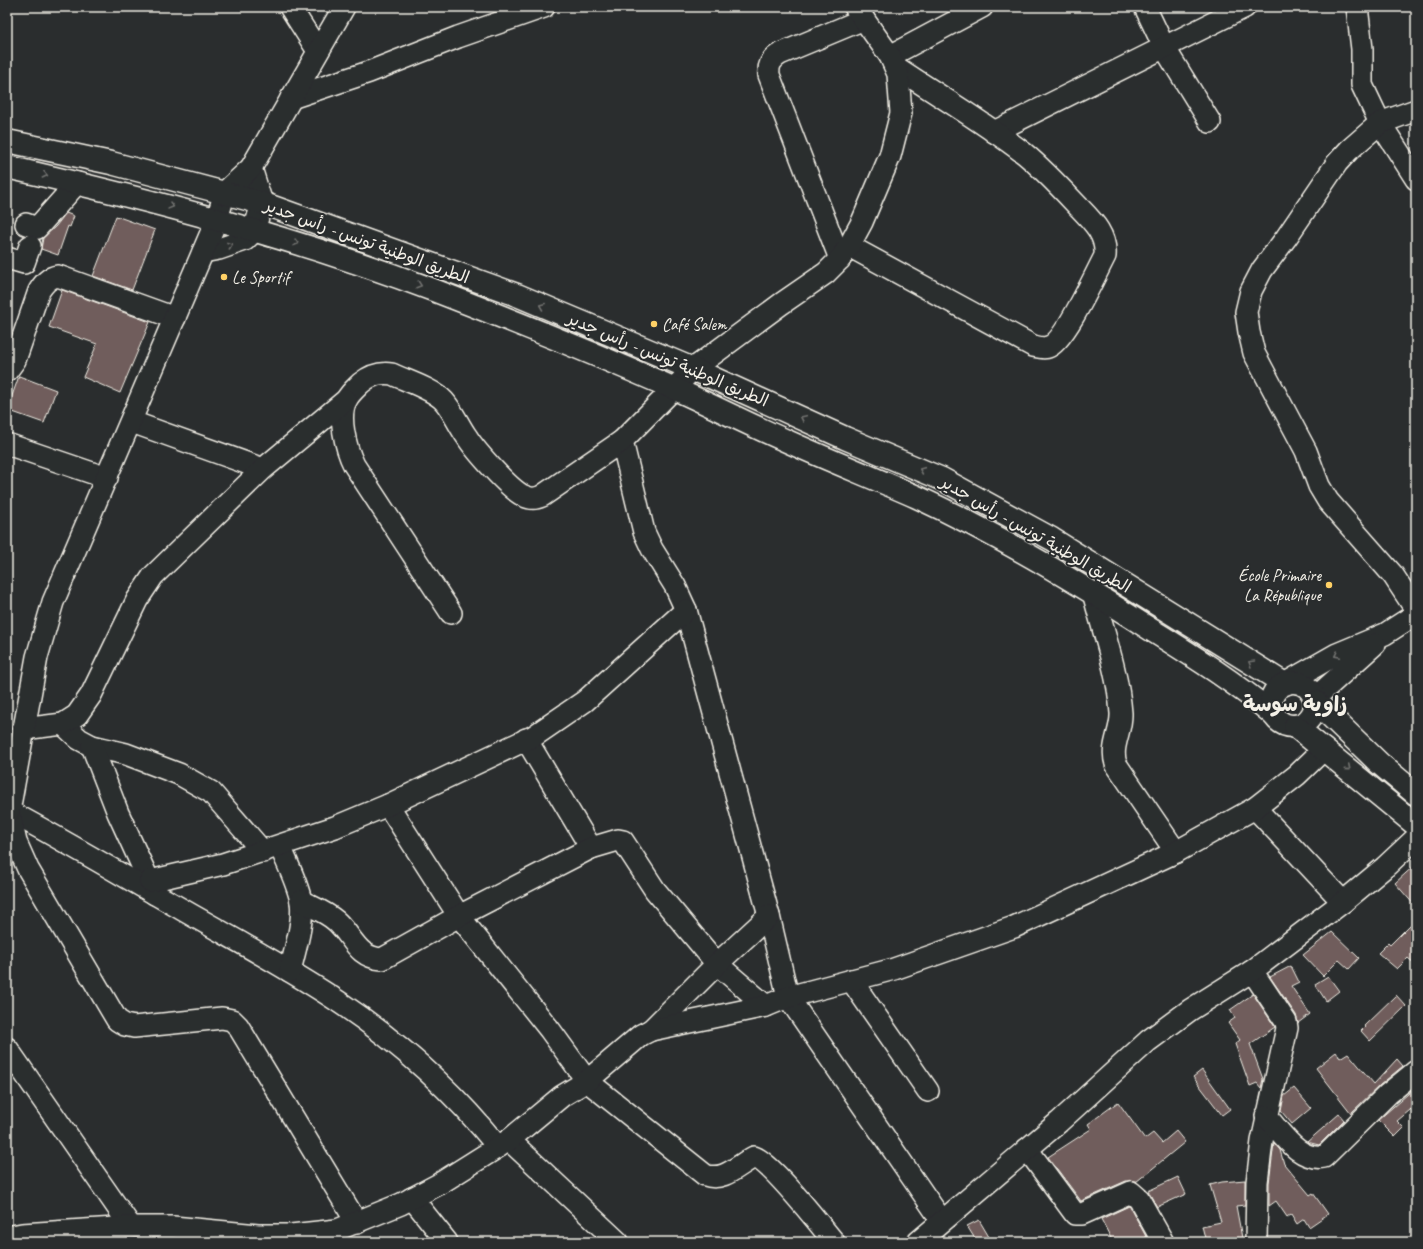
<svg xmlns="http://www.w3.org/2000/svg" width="1423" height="1249" viewBox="0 0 1423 1249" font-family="Caveat,'Playpen Sans Arabic',sans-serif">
  <rect width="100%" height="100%" fill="#2a2d2e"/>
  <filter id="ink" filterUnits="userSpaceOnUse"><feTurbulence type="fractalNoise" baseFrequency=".025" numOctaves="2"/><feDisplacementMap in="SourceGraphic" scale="8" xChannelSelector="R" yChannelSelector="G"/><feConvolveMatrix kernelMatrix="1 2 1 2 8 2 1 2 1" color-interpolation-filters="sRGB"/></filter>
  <g filter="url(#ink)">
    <g fill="#705d5b" stroke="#f4f1e8">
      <path d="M 66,213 L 74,216 L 70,227 L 68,226 L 58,255 L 41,249 L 43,238 L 56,226 Z"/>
      <path d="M 116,216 L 155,230 L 132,290 L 93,276 Z"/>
      <path d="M 62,290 L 150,322 L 120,393 L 83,377 L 97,344 L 49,327 Z"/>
      <path d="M 19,376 L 56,390 L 44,423 L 7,410 Z"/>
      <path d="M 1416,864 L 1416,907 L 1395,883 Z"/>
      <path d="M 1416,919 L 1416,965 L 1408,958 L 1397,969 L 1378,953 L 1388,943 L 1390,945 Z"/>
      <path d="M 1332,932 L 1359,958 L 1349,969 L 1339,960 L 1323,976 L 1303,955 Z"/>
      <path d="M 1291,966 L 1299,982 L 1291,986 L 1310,1014 L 1298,1023 L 1296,1015 L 1270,977 Z"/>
      <path d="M 1328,976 L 1339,991 L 1326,1001 L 1315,984 Z"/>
      <path d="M 1253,994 L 1275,1027 L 1250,1044 L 1263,1079 L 1261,1088 L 1257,1083 L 1250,1086 L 1235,1044 L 1240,1040 L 1228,1023 L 1235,1018 L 1230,1010 Z"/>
      <path d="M 1396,995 L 1406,1006 L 1370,1041 L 1361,1031 L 1365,1027 L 1364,1026 Z"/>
      <path d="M 1336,1052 L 1340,1058 L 1348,1053 L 1374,1084 L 1397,1059 L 1403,1066 L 1380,1085 L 1351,1113 L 1316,1068 Z"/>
      <path d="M 1202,1070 L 1230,1109 L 1222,1115 L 1193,1077 Z"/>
      <path d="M 1416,1087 L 1416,1105 L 1397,1121 L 1404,1128 L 1395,1137 L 1378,1120 Z"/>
      <path d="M 1294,1088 L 1311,1108 L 1292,1124 L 1281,1111 L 1284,1096 Z"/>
      <path d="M 1118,1102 L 1145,1139 L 1153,1133 L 1162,1143 L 1176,1131 L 1185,1142 L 1136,1182 L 1126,1181 L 1081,1201 L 1048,1157 L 1091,1129 L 1088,1124 Z"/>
      <path d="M 1339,1114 L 1344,1120 L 1319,1145 L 1307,1142 Z"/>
      <path d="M 1274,1143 L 1280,1150 L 1284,1164 L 1310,1195 L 1313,1193 L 1328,1214 L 1309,1227 L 1304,1219 L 1297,1224 L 1291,1214 L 1287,1217 L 1276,1201 L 1269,1206 L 1269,1183 Z"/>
      <path d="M 1178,1177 L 1186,1194 L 1157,1207 L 1148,1191 Z"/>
      <path d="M 1245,1180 L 1245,1205 L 1236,1206 L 1242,1238 L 1225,1242 L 1206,1242 L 1202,1226 L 1221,1222 L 1210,1185 L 1222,1182 Z"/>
      <path d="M 1129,1206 L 1130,1207 L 1149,1242 L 1113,1242 L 1101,1219 Z"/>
      <path d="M 979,1220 L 992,1242 L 977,1242 L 967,1226 Z"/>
    </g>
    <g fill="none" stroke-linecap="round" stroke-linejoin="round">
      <defs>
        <g id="minor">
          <path d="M 290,7 L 318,51"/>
          <path d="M 1145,7 L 1164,47 L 1210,122"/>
          <path d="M 1357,7 L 1362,49 L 1362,85 L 1380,123 L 1416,179"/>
          <path d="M 890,56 L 982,7"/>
          <path d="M 291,98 L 369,72 L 458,37 L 544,7"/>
          <path d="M 1416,110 L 1380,123 L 1349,150 L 1337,163 L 1286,238 L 1262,270 L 1251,291 L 1246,312 L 1249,332 L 1254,353 L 1306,451 L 1319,486 L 1328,501 L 1393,575 L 1416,610"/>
          <path d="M 994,132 L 1245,7"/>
          <path d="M 26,224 L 37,228 L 77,183"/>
          <path d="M 849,246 L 1033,346 C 1038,347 1044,349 1048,347 C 1064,343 1096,273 1105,256 C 1107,233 1090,219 1075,203 C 1059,186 1043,169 1025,154 C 984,122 939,96 896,67"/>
          <path d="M 203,252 L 219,249 L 245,240 L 254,231 L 262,203 L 251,168"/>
          <path d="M 7,258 L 24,263 L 30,246"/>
          <path d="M 840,259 L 769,75 C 768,65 771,59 780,54 L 864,19"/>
          <path d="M 7,371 L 15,360 L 39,291 C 44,283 49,277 58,276 L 175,318"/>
          <path d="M 132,422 L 263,469"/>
          <path d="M 622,441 L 644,532 L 652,549 L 675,586 L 686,610 L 769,916 L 788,997 L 942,1221"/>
          <path d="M 7,444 L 107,478"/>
          <path d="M 1093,592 C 1103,632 1118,672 1121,713 C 1122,731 1110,746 1116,764 L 1176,852"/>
          <path d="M 451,613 L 354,465 C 346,449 337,415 347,399 C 350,393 356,388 361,383 C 371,375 380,372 392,374 C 407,381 433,389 444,401 C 453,411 459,426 467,437 C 475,450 510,490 524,496 C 531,499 535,499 542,496 L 622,441 L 693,369 L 781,304 L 826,273 L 840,259 L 849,246 L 862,222 L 890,156 L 901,113 L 898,74 L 890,56 L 855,7"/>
          <path d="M 1286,683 L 1337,654 L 1385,634 L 1416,614"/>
          <path d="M 1315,698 L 1375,644"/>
          <path d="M 63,724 L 79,739 L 92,746 L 126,754 L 179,774 L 211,792 L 263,852"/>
          <path d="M 23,729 L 63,724 L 77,715 L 91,695 L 137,600 L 153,576 L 263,469 L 346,400"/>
          <path d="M 526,739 L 591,848"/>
          <path d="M 92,746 L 118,813 L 155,894"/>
          <path d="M 388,805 L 459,916 L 550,1030 L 587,1081 L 705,1175 C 724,1182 738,1165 754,1157 C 771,1162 820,1225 834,1242"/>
          <path d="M 1255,808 L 1343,902"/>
          <path d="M 7,810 C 67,842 125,877 183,910 C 237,941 292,970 342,1004 C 401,1044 454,1092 498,1147"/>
          <path d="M 9,811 L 16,842 L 28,869 L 117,1020 L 125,1025 L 134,1027 L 222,1018 L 232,1020 L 238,1026 L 357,1223"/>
          <path d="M 7,815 L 9,811 L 37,657 L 53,602 L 217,219 L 225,192 L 251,168 L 344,7"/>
          <path d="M 280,846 C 287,863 297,882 301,901 C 304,923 295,949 290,971"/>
          <path d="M 150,881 L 223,864 L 335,827 L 388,805 L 534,736 L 585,701 L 686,610"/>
          <path d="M 301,901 C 312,907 326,912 336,921 C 353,936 356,957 382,959 L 459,916 L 591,848 L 618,840 L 623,841 L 655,890 L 717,964 L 766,1006"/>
          <path d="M 1252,971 L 1286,1022 L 1287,1028 L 1262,1141 L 1257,1182 L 1256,1242"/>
          <path d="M 851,980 L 928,1091"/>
          <path d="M 651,1030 L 717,964 L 769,916"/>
          <path d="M 7,1048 L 131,1227"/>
          <path d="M 1266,1116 C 1283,1134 1298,1161 1324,1157 L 1388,1094 L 1416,1071"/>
          <path d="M 509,1140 L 618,1242"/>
          <path d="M 1027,1149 L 1075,1214 L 1082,1214 L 1131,1192 L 1139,1199 L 1163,1242"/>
          <path d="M 412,1198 L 447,1242"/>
          <path d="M 7,1237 L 22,1234 L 131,1227 L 173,1227 L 258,1235 L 291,1235 L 337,1230 L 401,1204 L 439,1184 L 509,1140 L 562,1096 L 587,1081 L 641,1035 L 651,1030 L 766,1006 L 788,997 L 894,969 L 1014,927 L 1176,852 L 1255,808 L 1297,775 L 1324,749"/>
          <path d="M 918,1242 L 1059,1122 L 1148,1041 L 1190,1010 L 1252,971 L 1343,902 L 1385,867 L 1416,838"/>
        </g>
        <g id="highway">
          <path d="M 7,141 L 111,163 L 262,203 L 517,295 L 693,369 L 845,438 L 942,479 L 1052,539 L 1285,684"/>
          <path d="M 7,167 C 152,200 296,238 436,291 C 516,322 596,354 675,389 C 713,406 750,425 789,442 C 831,461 874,478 917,497 C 999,535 1077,582 1153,631 C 1195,657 1236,683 1274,715"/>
          <circle cx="1293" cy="704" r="22"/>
          <path d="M 1316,702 L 1379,763 L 1416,794"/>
          <path d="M 1295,726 L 1416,825"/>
        </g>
      </defs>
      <use href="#minor" stroke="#f4f1e8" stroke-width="24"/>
      <use href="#highway" stroke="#f4f1e8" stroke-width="25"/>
      <use href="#minor" stroke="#2a2d2e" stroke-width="21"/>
      <use href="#highway" stroke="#2a2d2e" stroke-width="22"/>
    </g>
    <defs><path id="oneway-chevron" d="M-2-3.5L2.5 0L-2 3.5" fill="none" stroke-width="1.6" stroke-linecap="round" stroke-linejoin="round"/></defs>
    <g stroke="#71726f">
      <use href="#oneway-chevron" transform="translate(45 175) rotate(13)"/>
      <use href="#oneway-chevron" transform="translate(171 206) rotate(15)"/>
      <use href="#oneway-chevron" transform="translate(296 243) rotate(16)"/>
      <use href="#oneway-chevron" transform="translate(230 245) rotate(-20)"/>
      <use href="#oneway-chevron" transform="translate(419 285) rotate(19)"/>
      <use href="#oneway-chevron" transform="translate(542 306) rotate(-158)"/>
      <use href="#oneway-chevron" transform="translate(803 418) rotate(-155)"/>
      <use href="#oneway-chevron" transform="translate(922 470) rotate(-157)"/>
      <use href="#oneway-chevron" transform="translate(1337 655) rotate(153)"/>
      <use href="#oneway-chevron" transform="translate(1251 663) rotate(-149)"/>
      <use href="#oneway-chevron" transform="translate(1348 768) rotate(40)"/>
    </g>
  </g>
  <g fill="#ffd166" stroke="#2a2d2e" stroke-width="1.5">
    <circle cx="224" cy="277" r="4"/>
    <circle cx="654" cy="324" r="4"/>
    <circle cx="1329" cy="585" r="4"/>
  </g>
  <g text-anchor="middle" stroke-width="4" stroke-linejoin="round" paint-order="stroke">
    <g font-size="17" fill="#f4f1e8" stroke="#2a2d2e">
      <text transform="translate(367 241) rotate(20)" y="6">الطريق الوطنية تونس - رأس جدير</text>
      <text transform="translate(668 359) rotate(23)" y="6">الطريق الوطنية تونس - رأس جدير</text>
      <text transform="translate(1036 534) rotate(30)" y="6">الطريق الوطنية تونس - رأس جدير</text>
    </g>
    <g font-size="17" fill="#f4f1e8" stroke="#2a2d2e" text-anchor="start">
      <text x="232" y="283">Le Sportif</text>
      <text x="662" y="330">Café Salem</text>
      <text x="1321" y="581" text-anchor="end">École Primaire<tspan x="1321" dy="20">La République</tspan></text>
    </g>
    <g font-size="21" font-weight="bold" fill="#f4f1e8" stroke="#2a2d2e">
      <text x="1295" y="711">زاوية سوسة</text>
    </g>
  </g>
  <rect width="1423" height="1249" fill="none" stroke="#2a2d2e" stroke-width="24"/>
  <rect x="12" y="12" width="1399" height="1225" fill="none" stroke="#f4f1e8" stroke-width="1.5" filter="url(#ink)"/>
</svg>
